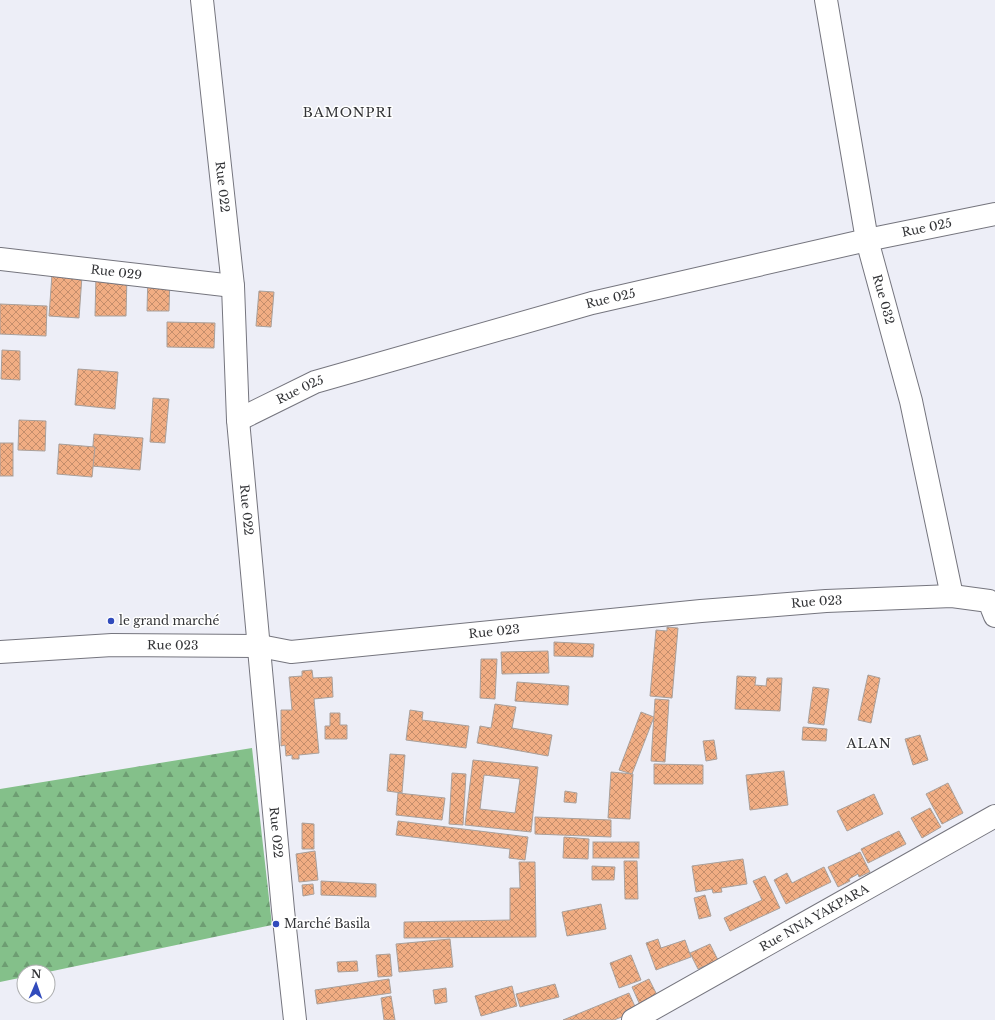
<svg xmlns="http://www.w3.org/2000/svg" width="995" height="1020" viewBox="0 0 995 1020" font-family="'Libre Baskerville',serif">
  <defs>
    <pattern id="forest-firs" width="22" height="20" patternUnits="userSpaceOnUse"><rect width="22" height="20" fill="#84c08a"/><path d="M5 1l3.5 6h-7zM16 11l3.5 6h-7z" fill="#6d9d72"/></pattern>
    <pattern id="building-cross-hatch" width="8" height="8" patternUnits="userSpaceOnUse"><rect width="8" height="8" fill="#f1ad83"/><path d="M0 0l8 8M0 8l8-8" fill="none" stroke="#c48e6c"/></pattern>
  </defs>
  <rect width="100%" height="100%" fill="#edeef7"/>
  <path fill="url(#forest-firs)" d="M 252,748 L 272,925 L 48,972 L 24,972 L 24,977 L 0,982 L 0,789 Z"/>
  <g fill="url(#building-cross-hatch)" stroke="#a9a09b" fill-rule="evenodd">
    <path d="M 52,274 L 82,276 L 79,318 L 49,316 Z"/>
    <path d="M 148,274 L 170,275 L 169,311 L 147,311 Z"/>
    <path d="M 96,275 L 127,275 L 126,316 L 95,316 Z"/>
    <path d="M 259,291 L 274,292 L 271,327 L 256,326 Z"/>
    <path d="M 0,304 L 47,306 L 46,336 L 0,334 Z"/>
    <path d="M 167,322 L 215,323 L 214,348 L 167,347 Z"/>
    <path d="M 2,350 L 20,351 L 20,380 L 1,379 Z"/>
    <path d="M 78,369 L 118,372 L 115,409 L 75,405 Z"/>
    <path d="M 153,398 L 169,399 L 165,443 L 150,442 Z"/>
    <path d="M 19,420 L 46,421 L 45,451 L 18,450 Z"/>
    <path d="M 94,434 L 143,438 L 140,470 L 91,466 Z"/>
    <rect x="0" y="443" width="13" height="33"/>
    <path d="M 59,444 L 95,447 L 92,477 L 57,474 Z"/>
    <path d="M 667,627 L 678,628 L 672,698 L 650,696 L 656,630 L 667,631 Z"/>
    <path d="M 554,642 L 594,644 L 593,657 L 554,656 Z"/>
    <path d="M 548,651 L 549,673 L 502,674 L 501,652 Z"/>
    <path d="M 481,659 L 497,659 L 495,699 L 480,698 Z"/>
    <path d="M 312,670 L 313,678 L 332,677 L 333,697 L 314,699 L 319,753 L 299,755 L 299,759 L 292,759 L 292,755 L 286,756 L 285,745 L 281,746 L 281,710 L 292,710 L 289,677 L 302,676 L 302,671 Z"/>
    <path d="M 868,675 L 880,678 L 871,723 L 858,720 Z"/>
    <path d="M 737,676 L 756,677 L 755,685 L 766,686 L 767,678 L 782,678 L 780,711 L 735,709 Z"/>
    <path d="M 517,682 L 569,686 L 568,705 L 515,701 Z"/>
    <path d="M 813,687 L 829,689 L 824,725 L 808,723 Z"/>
    <path d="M 655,699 L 669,700 L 665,762 L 651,761 Z"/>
    <path d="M 495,704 L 516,707 L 512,728 L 552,735 L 548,756 L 477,743 L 480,726 L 491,728 Z"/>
    <path d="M 410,710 L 423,712 L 422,720 L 469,726 L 466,748 L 406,740 Z"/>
    <path d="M 641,712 L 654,717 L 632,774 L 619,770 Z"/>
    <path d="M 330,713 L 340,713 L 340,725 L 347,725 L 347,739 L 325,739 L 325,726 L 330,726 Z"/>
    <path d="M 803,727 L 827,729 L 826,741 L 802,740 Z"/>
    <path d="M 920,735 L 928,760 L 913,765 L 905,739 Z"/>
    <path d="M 714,740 L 717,759 L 706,761 L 703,741 Z"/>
    <path d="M 390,754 L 405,755 L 402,793 L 387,791 Z"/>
    <path d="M 473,760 L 538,767 L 531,832 L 465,825 ZM 484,775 L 520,779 L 515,813 L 480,809 Z"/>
    <path d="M 654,764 L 703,765 L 703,784 L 654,784 Z"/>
    <path d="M 784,771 L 788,805 L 750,810 L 746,775 Z"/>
    <path d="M 611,772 L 633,774 L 630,819 L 608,818 Z"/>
    <path d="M 452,773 L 466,774 L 463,825 L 449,824 Z"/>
    <path d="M 948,783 L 963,813 L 942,824 L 926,794 Z"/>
    <path d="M 565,791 L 577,793 L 576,803 L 564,802 Z"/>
    <path d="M 398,793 L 445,798 L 442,820 L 396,815 Z"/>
    <path d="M 874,794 L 883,814 L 847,831 L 837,811 Z"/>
    <path d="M 930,808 L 941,827 L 922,838 L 911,818 Z"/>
    <path d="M 535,817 L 611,820 L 611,837 L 535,834 Z"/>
    <path d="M 398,821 L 528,837 L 525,860 L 509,858 L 510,849 L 396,835 Z"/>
    <path d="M 302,823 L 314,824 L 314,849 L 302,849 Z"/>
    <path d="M 899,831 L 906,844 L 868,863 L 861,849 Z"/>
    <path d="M 564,837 L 589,839 L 588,859 L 563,858 Z"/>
    <rect x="593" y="842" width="46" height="16"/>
    <path d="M 315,851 L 318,880 L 299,882 L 296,854 Z"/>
    <path d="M 860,852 L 870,872 L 859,877 L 858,874 L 849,879 L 850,881 L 838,887 L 828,867 Z"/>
    <path d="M 743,859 L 747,884 L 721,888 L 722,892 L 713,893 L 712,889 L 696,892 L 692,866 Z"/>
    <path d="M 624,861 L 637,861 L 638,899 L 625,899 Z"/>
    <path d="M 519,862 L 535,862 L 536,937 L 404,938 L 404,922 L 510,920 L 510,888 L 520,888 Z"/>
    <path d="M 592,866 L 615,867 L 614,880 L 592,880 Z"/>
    <path d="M 824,867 L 831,882 L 786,904 L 774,880 L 787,873 L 792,883 Z"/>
    <path d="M 765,876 L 780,908 L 730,931 L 724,918 L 762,900 L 753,881 Z"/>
    <path d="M 321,881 L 376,884 L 376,897 L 321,895 Z"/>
    <path d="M 313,884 L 314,894 L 303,896 L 302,885 Z"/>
    <path d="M 705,895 L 711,916 L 699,919 L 694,898 Z"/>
    <path d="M 601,904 L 606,929 L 567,936 L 562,912 Z"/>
    <path d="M 450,939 L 453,967 L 399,972 L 396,944 Z"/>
    <path d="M 658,939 L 661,948 L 685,940 L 691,957 L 656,970 L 646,943 Z"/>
    <path d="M 710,944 L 718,960 L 698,969 L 690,953 Z"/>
    <path d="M 390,954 L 392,976 L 378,977 L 376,955 Z"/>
    <path d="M 631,955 L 641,980 L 619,988 L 610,963 Z"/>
    <path d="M 357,961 L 358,971 L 338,972 L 337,962 Z"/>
    <path d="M 389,979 L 391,993 L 317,1004 L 315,990 Z"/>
    <path d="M 649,979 L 658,997 L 640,1005 L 632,987 Z"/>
    <path d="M 555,984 L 559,997 L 520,1007 L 516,994 Z"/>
    <path d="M 512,986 L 517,1006 L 481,1016 L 475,996 Z"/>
    <path d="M 446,988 L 447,1002 L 435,1004 L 433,990 Z"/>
    <path d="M 629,993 L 637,1011 L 614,1020 L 563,1020 Z"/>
    <path d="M 391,996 L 395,1020 L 384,1020 L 381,998 Z"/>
  </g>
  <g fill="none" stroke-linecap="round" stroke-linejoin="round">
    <defs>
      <g id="minor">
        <path id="s1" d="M 202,0 L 233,286 L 238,420 L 283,910 L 295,1020"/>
        <path id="s2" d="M 826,0 L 867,240 L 911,401 L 952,596"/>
        <path id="s3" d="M 0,259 L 233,286"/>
        <path id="s4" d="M 238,420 L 315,382 L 592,303 L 867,240 L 995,214"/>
        <path id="s5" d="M 0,652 L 112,645 L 260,646 L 291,652 L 701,611 L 826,601 L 952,596 L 989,601 L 995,616"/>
        <path id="s6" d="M 633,1020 L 995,816"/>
      </g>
    </defs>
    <use href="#minor" stroke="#75757e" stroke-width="24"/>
    <use href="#minor" stroke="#fff" stroke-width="22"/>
  </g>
  <g fill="#314bbc" stroke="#fff" stroke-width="1.5">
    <circle cx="111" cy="621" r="4"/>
    <circle cx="276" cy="924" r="4"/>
  </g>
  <g text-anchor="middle" stroke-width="3" stroke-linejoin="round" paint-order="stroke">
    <g font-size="12" fill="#333437" stroke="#fff">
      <text dy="4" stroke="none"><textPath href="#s1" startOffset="188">Rue 022</textPath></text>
      <text dy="4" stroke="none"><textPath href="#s4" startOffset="717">Rue 025</textPath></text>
      <text dy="4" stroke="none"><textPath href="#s3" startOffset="117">Rue 029</textPath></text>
      <text dy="4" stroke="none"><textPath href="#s4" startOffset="393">Rue 025</textPath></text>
      <text dy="4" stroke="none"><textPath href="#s2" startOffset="305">Rue 032</textPath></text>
      <text dy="4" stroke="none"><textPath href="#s4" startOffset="69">Rue 025</textPath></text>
      <text dy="4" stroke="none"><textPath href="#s1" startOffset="512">Rue 022</textPath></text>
      <text dy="4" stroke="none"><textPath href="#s5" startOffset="820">Rue 023</textPath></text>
      <text dy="4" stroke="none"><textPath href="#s5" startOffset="496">Rue 023</textPath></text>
      <text dy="4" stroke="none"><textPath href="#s5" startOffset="173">Rue 023</textPath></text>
      <text dy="4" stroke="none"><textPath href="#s1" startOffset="836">Rue 022</textPath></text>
      <text dy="4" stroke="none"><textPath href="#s6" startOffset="208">Rue NNA YAKPARA</textPath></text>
    </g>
    <g font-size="12" fill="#333437" stroke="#fff" text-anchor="start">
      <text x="119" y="625">le grand marché</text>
      <text x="284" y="928">Marché Basila</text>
    </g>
    <g font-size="13" letter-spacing="1" fill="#333437" stroke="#fff">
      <text x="348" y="117">BAMONPRI</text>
      <text x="869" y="748">ALAN</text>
    </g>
  </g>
  <g transform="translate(36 984) rotate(2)"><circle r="19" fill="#ffffff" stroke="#adaeaf"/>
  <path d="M0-3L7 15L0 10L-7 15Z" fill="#314bbc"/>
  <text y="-6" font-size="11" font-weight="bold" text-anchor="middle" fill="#333437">N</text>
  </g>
</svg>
